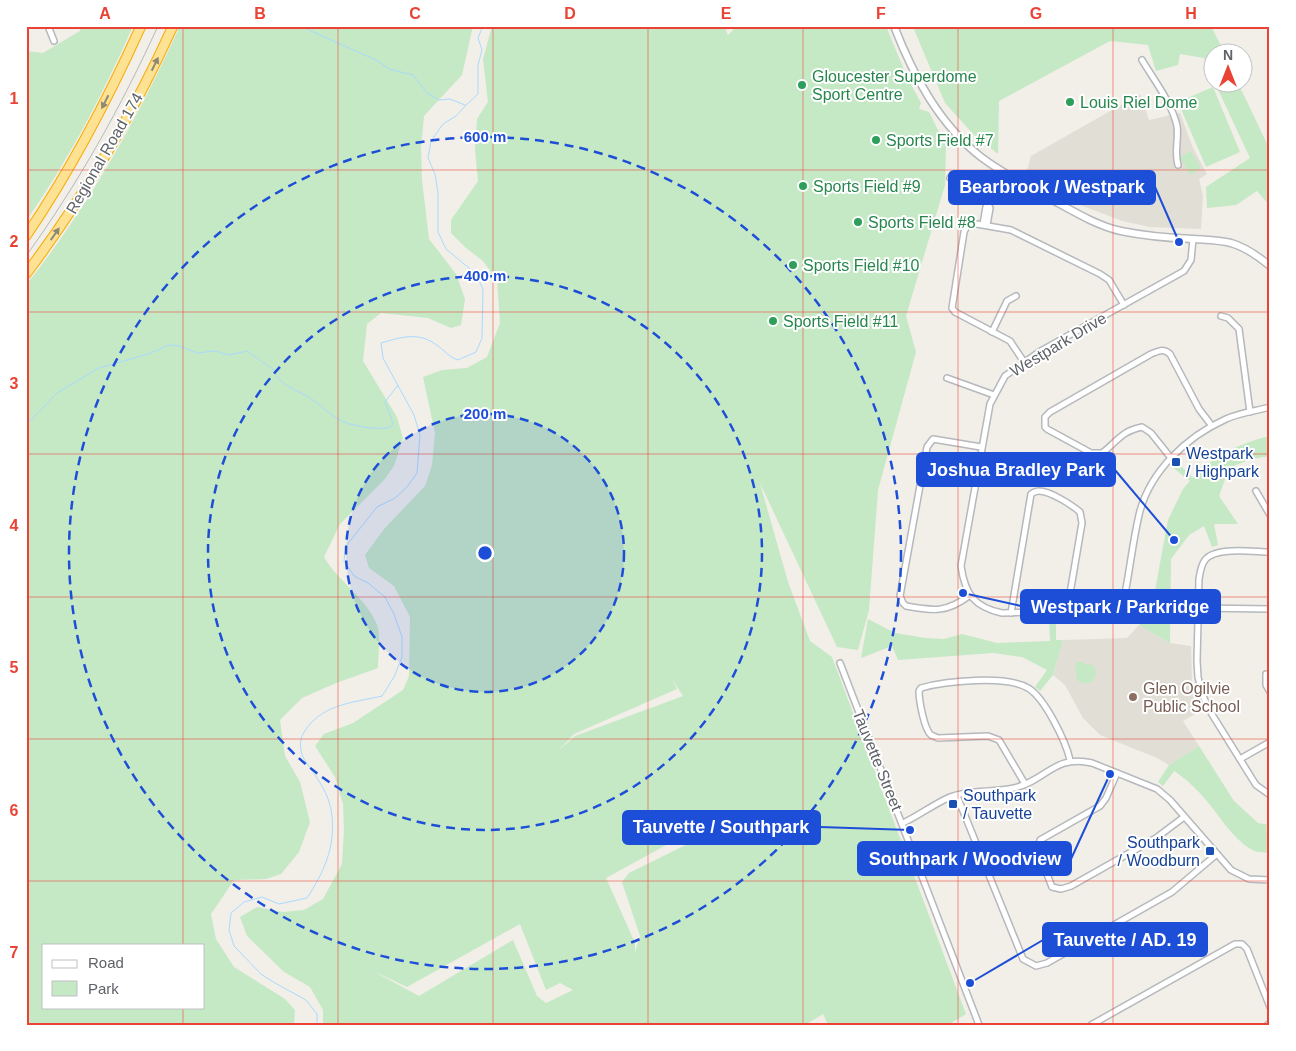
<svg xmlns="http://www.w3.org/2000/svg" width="1296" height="1051" viewBox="0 0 1296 1051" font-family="Arial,sans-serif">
  <rect width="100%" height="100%" fill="#f1efe8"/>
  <g fill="#e1ded6">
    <path d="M 1140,94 L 1149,120 L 1180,113 L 1193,148 L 1207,174 L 1199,179 L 1203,196 L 1201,229 L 1150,227 L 1122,221 L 1080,205 L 1026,174 L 1031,156 Z"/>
    <path d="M 1139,625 L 1170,643 L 1191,646 L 1192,683 L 1202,710 L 1183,721 L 1199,746 L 1169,765 L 1157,758 L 1100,735 L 1083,718 L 1065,685 L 1053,675 L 1063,640 L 1127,638 Z"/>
  </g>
  <g fill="#c5e8c5" fill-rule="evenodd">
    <path d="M 81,26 L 133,26 C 103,94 68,161 26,221 L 26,51 L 43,53 L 80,31 Z"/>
    <path d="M 180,26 L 473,26 L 462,75 L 424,116 L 421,147 L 422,180 L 429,239 L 456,274 L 465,299 L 461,325 L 451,328 L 428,318 L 381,313 L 367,324 L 363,361 L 397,417 L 403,438 L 394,466 L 384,480 L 340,524 L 324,557 C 339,583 367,598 377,625 C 381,635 378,657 378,668 L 336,683 L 302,698 L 280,720 L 285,756 L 300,782 L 310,822 L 299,852 L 281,874 L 266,879 L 234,880 L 211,914 L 216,939 L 234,967 L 285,999 L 295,1010 L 294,1025 L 26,1025 L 26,285 C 88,208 139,116 180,26 ZM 44,945 L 204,945 L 204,1007 L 44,1007 Z"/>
    <path d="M 492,26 L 728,26 L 726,31 L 728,35 L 737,26 L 886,26 L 907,77 L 921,103 L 919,109 L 929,112 L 946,146 L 945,185 L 906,316 L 916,352 L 878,490 L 869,610 L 858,650 L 837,647 L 760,483 L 788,582 L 810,641 L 832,657 L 966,1014 L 948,1025 L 828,1025 L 823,1014 L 805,1025 L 323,1025 L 323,1010 L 310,987 L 284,972 L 247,936 L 240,917 L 257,907 L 283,912 L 304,910 L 323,899 L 342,864 L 344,830 L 343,804 L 335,777 L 315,746 L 324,734 L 353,723 L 403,690 L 409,676 L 410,617 L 394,586 L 369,568 L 365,555 L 384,529 L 425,486 L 432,465 L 435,433 L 423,377 L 442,370 L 467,368 L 487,357 L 500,323 L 497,280 L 483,261 L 466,248 L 451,233 L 451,220 L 478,181 L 475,150 L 477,119 L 488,102 L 483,59 ZM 672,679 L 683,696 L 575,736 L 559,750 L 574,734 L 677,689 ZM 710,821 L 716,830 L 629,873 L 622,882 L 640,936 L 635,953 L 635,943 L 606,878 ZM 520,924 L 546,990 L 560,983 L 573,990 L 546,1003 L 537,996 L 513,940 L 419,996 L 373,971 L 407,987 Z"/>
    <path d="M 1211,26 L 1224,52 L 1214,52 L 1213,79 L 1204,58 L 1180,54 L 1178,65 L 1156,71 L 1148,45 L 1110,41 L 999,101 L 998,154 L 973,134 L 945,103 L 913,27 Z"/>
    <path d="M 1215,83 L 1238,83 L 1270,150 L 1270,206 L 1257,191 L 1236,205 L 1207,208 L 1206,187 L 1250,158 Z"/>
    <path d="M 1213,87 L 1240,152 L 1206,167 L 1178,102 Z"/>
    <path d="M 1191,151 L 1201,168 L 1190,175 L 1180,157 Z"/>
    <path d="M 1270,436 L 1270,456 L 1251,459 L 1229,468 L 1219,496 L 1238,524 L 1214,524 L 1218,545 L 1212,547 L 1204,526 L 1189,535 L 1171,559 L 1170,643 L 1139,625 L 1151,612 L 1168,520 L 1183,489 L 1190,481 L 1172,467 L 1177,462 L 1193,478 C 1214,455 1241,443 1270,436 Z"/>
    <path d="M 868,619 L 895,633 L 925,638 L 944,639 L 962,634 L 997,643 L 1050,641 L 1049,620 L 1056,619 L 1056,640 L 1063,640 L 1053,675 L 1040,691 L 1035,687 L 1047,670 L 1022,657 L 993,653 L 898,660 L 892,646 L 861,658 Z"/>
    <path d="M 1078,662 L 1084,662 L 1085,664 L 1093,665 C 1101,678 1089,689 1077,680 L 1075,664 Z"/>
    <path d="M 1199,746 L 1234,801 L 1258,823 L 1270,825 L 1270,853 C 1263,852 1256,853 1251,849 C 1233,839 1219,815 1206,800 C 1196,788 1186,779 1174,771 L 1163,786 L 1158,782 L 1169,765 Z"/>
  </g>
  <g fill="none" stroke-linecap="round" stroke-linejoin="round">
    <g stroke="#aadaff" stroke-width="1">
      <path d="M 300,26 L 378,61 L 389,69 L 413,75 L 427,93 L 439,100 L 450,99 L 465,105"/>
      <path d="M 179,29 L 199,26"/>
      <path d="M 26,425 L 57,393 L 99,368 L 148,354 L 169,345 L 179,346 L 197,353 L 215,351 L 229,355 L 247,351 L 274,370 C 278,386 301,391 313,400 C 322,406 329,414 338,419 C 349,426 379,431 391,427 L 393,423 L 385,402 L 398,385"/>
      <path d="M 317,1025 L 317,1014 L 306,1000 L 275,983 L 261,974 L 234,946 L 229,930 L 231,913 L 244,902 L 262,897 L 279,904 L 307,898 C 324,872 335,848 332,816 C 330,793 316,777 304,759 C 300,752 299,740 303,734 C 320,704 352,703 382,696 L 394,677 L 402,657 L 402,637 L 394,614 L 385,597 L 368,583 L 354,576 L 344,561 L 346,546 L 377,507 L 395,498 L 407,487 L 417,473 L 420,435 L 414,415 L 383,358 L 381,343 C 402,337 419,331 438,346 C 445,351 449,357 458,360 L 476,352 L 482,338 L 483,289 L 475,273 L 446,249 L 438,232 L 438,193 L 435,174 L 428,158 L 431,141 L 443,124 L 456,116 L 466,105 L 478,94 L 478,65 L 482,50 L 478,38 L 483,26"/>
    </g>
    <defs>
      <g id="minor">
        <path d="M 48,26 L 54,41"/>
        <path d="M 1142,60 C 1154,80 1172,103 1177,126 C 1179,139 1174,151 1178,165"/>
        <path d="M 950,178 L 988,204"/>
        <path d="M 983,224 L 986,207 L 988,204 L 990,208 L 987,225"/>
        <path d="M 1193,239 L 1191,260 L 1184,271 L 1039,352 L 1005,376 L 990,404 L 961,566 C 965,594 974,607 1002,613 L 1112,610 L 1121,604 L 1125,594 C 1130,568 1133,541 1139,515 C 1149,472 1186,437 1226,419 C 1239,413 1255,411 1270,407"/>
        <path d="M 1221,316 L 1228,318 L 1239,329 L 1250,412"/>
        <path d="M 992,332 L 1007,301 L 1016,296"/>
        <path d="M 1024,362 L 1010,341 L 955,312 L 952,308 L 964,232 L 966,228 L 971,223 L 1011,230 L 1100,274 L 1109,280 L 1124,305"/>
        <path d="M 947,378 L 994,395"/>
        <path d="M 1171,458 L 1151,433 L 1142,427 C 1121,431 1117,442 1102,453 L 1091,453 L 1047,429 L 1045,427 L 1045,417 L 1050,412 L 1151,354 C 1159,351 1163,348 1170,354 L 1199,409 L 1212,426"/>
        <path d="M 1256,491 L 1270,515"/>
        <path d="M 1270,552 C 1254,552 1215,546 1205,560 C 1201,565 1200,572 1199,579 L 1197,661 L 1198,677 L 1202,693 L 1208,708 L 1256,785 L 1270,795"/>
        <path d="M 970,595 C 947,613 933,611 906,606 L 903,603 L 900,596 L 927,447 L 933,439 L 981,447"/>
        <path d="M 1199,608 L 1270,609"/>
        <path d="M 1011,613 L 1031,494 C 1034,492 1036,491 1039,491 C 1050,491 1072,505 1080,512 L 1082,523 L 1067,611"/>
        <path d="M 840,663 L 979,1025"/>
        <path d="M 1266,674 L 1266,685 L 1270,692"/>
        <path d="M 1240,759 L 1270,742"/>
        <path d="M 1117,773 L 1106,798 L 1100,806 L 1040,840 L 1038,851 L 1052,887 L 1061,889 L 1071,886 L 1156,838 L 1184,817"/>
        <path d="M 1025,784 L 999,740 L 988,736 L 938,738 C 936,737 933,736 931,735 C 924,729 919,700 919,691 L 921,688 C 945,681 1006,675 1028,688 C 1045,698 1066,742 1070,760"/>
        <path d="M 957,796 L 1023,959 L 1036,966 L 1047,963 L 1172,892 L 1217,854"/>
        <path d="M 903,823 C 918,816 934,804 950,797 C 970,789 993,793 1014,788 C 1046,781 1054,754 1092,763 L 1157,789 L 1170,800 L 1231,870 L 1249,879 L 1270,880"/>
        <path d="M 1091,1025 L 1235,944 L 1242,944 L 1247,949 L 1270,1007"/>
      </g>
      <g id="tertiary">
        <path d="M 894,26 C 913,75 939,124 981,157 C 1002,173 1026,185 1049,198 C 1071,210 1097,226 1121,231 C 1145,236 1170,238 1193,239 C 1206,240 1218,240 1231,243 C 1245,247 1258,256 1270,266"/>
        <path d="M 1268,1025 L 1270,1024"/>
      </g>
      <g id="motorway">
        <path d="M 26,236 C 71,170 108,99 141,26"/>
        <path d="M 26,274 C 84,197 133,114 173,26"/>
      </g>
    </defs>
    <use href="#minor" stroke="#b5b8bc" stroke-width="8"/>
    <use href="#tertiary" stroke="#b5b8bc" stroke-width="9"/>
    <use href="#motorway" stroke="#f9ab00" stroke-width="11"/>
    <use href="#minor" stroke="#fff" stroke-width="5"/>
    <use href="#tertiary" stroke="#fff" stroke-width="6"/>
    <use href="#motorway" stroke="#fde293" stroke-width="9"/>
    <path stroke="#b6b7b8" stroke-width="1" d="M 26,256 C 78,184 121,107 158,26"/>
  </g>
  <defs><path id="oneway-solid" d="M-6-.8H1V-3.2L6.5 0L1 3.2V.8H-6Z" transform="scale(1.25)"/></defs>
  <g fill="#8e8975">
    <use href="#oneway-solid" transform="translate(155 64) rotate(-64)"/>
    <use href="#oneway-solid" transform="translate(105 102) rotate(117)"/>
    <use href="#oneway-solid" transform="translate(55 234) rotate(-55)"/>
  </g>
  <path fill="none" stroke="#ea4335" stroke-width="1" stroke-opacity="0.55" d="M 183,26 L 183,945M 338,26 L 338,1025M 493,26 L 493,1025M 648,26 L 648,1025M 803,26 L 803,1025M 958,26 L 958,1025M 1113,26 L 1113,1025M 26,170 L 1270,170M 26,312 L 1270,312M 26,454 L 1270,454M 26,597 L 1270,597M 26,739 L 1270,739M 26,881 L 1270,881M 183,1007 L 183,1025"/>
  <circle cx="485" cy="553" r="139" fill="#1d4ed8" fill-opacity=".12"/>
  <g fill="none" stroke="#1d4ed8" stroke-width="2.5" stroke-dasharray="9 6">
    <circle cx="485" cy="553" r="139"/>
    <circle cx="485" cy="553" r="277"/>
    <circle cx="485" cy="553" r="416"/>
  </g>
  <g fill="#2e9e5b" stroke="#fff" stroke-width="2">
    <circle cx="802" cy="85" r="5"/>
    <circle cx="1070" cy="102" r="5"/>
    <circle cx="876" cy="140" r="5"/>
    <circle cx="803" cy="186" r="5"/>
    <circle cx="858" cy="222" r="5"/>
    <circle cx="793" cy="265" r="5"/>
    <circle cx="773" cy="321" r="5"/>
  </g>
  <g fill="#1a4fb4" stroke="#fff" stroke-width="2">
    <rect x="1171" y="457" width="10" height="10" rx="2.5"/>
    <rect x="948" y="799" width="10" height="10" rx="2.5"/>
    <rect x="1205" y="846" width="10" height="10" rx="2.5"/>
  </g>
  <circle fill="#8d6e63" stroke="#fff" stroke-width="2" cx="1133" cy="697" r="5"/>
  <g text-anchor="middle" stroke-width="4" stroke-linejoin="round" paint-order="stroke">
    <g font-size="16" fill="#27864d" stroke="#fff" text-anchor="start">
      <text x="812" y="82">Gloucester Superdome<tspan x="812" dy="18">Sport Centre</tspan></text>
      <text x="1080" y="108">Louis Riel Dome</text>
      <text x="886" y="146">Sports Field #7</text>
      <text x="813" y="192">Sports Field #9</text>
      <text x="868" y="228">Sports Field #8</text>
      <text x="803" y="271">Sports Field #10</text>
      <text x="783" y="327">Sports Field #11</text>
    </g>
    <g font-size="16" fill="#5f6368" stroke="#fff">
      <text transform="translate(104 153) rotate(-60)" y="6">Regional Road 174</text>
      <text transform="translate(1058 344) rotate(-31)" y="6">Westpark Drive</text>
      <text transform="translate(878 760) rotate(68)" y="6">Tauvette Street</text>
    </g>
    <g font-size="16" fill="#164399" stroke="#fff" text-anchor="start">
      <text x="1186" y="459">Westpark<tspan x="1186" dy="18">/ Highpark</tspan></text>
      <text x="963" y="801">Southpark<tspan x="963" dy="18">/ Tauvette</tspan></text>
      <text x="1200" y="848" text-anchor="end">Southpark<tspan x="1200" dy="18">/ Woodburn</tspan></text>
    </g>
    <g font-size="16" fill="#785e54" stroke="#fff" text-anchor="start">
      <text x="1143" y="694">Glen Ogilvie<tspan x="1143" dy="18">Public School</tspan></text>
    </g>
  </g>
  <circle cx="485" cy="553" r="8" fill="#1d4ed8" stroke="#fff" stroke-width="2.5"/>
  <g font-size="15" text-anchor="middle" font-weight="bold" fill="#1d4ed8" stroke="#fff" stroke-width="4" stroke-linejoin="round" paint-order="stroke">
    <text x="485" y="142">600 m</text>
    <text x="485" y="281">400 m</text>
    <text x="485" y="419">200 m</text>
  </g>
  <path fill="none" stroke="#1d4ed8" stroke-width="2" d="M1179 242L1155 187M1174 540L1115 470M963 593L1021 606M910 830L820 827M1110 774L1071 859M970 983L1043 940"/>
  <g fill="#1d4ed8" stroke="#fff" stroke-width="2">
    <circle cx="1179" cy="242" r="5"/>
    <circle cx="1174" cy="540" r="5"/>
    <circle cx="963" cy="593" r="5"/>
    <circle cx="910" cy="830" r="5"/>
    <circle cx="1110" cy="774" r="5"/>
    <circle cx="970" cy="983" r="5"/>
  </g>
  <g fill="#1d4ed8" stroke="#1d4ed8" stroke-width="2">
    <rect x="949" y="171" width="206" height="33" rx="5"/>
    <rect x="917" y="453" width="198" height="33" rx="5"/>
    <rect x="1021" y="590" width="199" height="33" rx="5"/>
    <rect x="623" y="811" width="197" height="33" rx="5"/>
    <rect x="858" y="842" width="213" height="33" rx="5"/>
    <rect x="1043" y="923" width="164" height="33" rx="5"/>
  </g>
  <g font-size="18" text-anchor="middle" font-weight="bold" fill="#fff">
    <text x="1052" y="193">Bearbrook / Westpark</text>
    <text x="1016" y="476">Joshua Bradley Park</text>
    <text x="1120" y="613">Westpark / Parkridge</text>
    <text x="721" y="833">Tauvette / Southpark</text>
    <text x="965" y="865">Southpark / Woodview</text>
    <text x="1125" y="946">Tauvette / AD. 19</text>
  </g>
  <rect width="1296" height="1051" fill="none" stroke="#ffffff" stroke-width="55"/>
  <rect x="42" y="944" width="162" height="65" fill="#ffffff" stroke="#bfc1c3"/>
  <rect x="52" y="960" width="25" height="8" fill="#ffffff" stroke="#bfc1c3"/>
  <text x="88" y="968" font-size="15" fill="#5f6368">Road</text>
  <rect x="52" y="981" width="25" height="15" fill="#c5e8c5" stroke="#bfc1c3"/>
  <text x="88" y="994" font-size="15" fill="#5f6368">Park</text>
  <g transform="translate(1228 68)"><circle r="24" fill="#ffffff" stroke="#bfc1c3"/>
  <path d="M0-4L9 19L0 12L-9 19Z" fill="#ea4335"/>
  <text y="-8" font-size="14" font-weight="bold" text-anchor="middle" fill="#5f6368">N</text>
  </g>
  <rect x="28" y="28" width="1240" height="996" fill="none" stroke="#ea4335" stroke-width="2"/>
  <g font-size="16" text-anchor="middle" font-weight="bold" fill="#ea4335">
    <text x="105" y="19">A</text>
    <text x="260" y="19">B</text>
    <text x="415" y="19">C</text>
    <text x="570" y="19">D</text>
    <text x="726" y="19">E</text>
    <text x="881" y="19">F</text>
    <text x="1036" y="19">G</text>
    <text x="1191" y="19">H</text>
    <text x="14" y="104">1</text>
    <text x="14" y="247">2</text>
    <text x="14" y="389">3</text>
    <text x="14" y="531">4</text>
    <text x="14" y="673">5</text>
    <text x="14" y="816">6</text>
    <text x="14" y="958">7</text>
  </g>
</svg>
